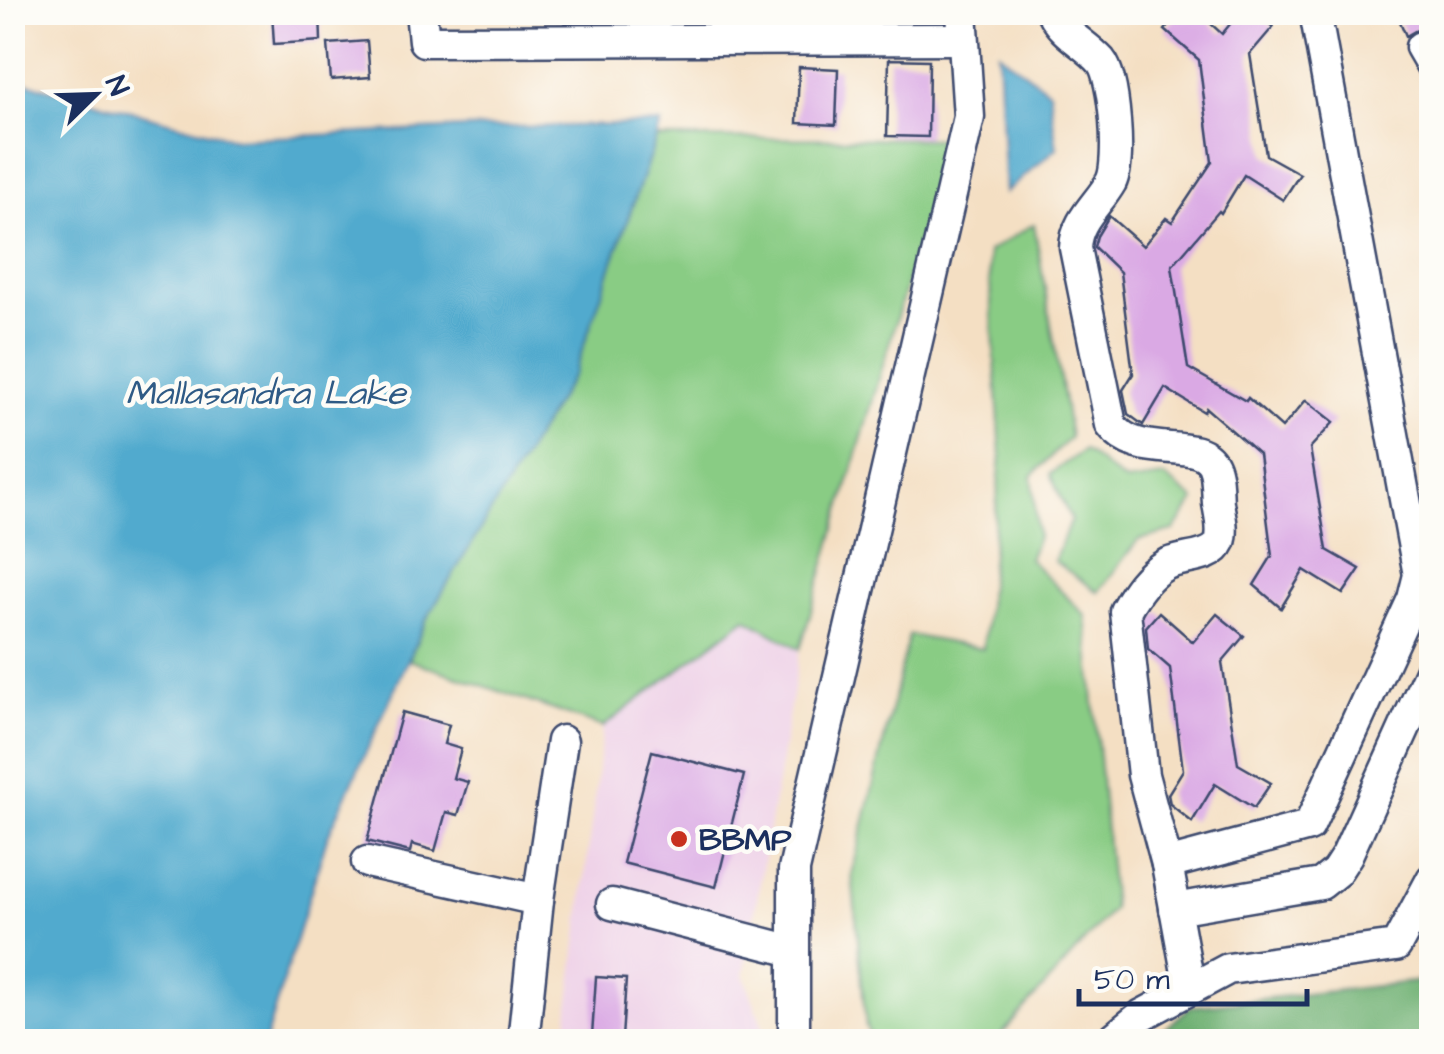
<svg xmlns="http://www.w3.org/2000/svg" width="1444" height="1054" viewBox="0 0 1444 1054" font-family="'Architects Daughter',sans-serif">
  <rect width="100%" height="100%" fill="#fdfcf7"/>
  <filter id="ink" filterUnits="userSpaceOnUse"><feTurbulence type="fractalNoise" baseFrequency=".01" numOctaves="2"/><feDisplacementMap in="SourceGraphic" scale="20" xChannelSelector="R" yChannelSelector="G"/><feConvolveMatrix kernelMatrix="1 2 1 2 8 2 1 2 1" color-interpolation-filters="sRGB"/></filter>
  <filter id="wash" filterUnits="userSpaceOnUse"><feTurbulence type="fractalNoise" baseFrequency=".0048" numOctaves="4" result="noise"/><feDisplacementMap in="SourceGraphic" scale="40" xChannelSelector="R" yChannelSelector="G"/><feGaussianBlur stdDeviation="2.25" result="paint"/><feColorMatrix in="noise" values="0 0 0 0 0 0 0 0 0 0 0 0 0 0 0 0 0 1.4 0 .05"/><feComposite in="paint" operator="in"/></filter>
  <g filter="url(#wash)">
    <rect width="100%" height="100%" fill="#f4dfc3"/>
    <path fill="#eed0e7" d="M 746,618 L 800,649 L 744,975 L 768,1041 L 565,1042 L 603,727 Z"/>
    <g fill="#89cc84" stroke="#527e71" stroke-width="2.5">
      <path d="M 656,138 L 949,139 L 800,649 L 746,618 L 603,727 L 409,660 L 427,618 L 574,373 Z"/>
      <path d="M 1034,224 L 1070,437 L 1032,476 L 1038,537 L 1029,559 L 1086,616 L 1113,909 L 996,1041 L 873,1041 L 866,1027 L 852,874 L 909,635 L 983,649 L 1001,456 L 988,252 Z"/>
      <path d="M 1084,450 L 1125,482 L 1165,477 L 1195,500 L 1174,531 L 1138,540 L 1098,592 L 1054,561 L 1071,520 L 1050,474 Z"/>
    </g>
    <path fill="#6eb072" stroke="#447068" stroke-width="2.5" d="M 1431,980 L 1431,1041 L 1151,1041 L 1190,1007 Z"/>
    <g fill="#51aace" stroke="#366c96" stroke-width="2.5">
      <path d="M 998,52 L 1049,91 L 1057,148 L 1005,193 Z"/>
      <path d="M 13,79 L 235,139 L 464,128 L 661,124 L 574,373 L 427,618 L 327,838 L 265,1041 L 13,1041 Z"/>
    </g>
    <g id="blocks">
      <g fill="#daa9e4">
        <path d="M 272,12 L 320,12 L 321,41 L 274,44 Z"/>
        <path d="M 1180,12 L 1198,12 L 1222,34 L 1240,12 L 1254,12 L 1273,27 L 1250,54 L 1266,155 L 1300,174 L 1283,200 L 1244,175 L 1221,213 L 1219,211 L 1172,266 L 1188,368 L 1246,401 L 1248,398 L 1282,428 L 1306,400 L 1334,422 L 1310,448 L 1327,550 L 1360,569 L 1343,594 L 1304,570 L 1281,608 L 1254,585 L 1272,556 L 1259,454 L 1206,408 L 1204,412 L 1165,388 L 1143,425 L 1128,414 L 1123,390 L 1133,374 L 1120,272 L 1094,247 L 1097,236 L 1109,216 L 1143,246 L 1166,218 L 1172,222 L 1212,162 L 1199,60 L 1165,30 Z"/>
        <path d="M 1396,12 L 1432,12 L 1432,32 L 1420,28 L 1406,36 Z"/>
        <path d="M 367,41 L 370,77 L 331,80 L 328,44 Z"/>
        <path d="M 889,59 L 929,60 L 928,137 L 887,136 Z"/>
        <path d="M 799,67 L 838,69 L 836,125 L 797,123 Z"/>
        <path d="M 1159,612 L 1193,642 L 1217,614 L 1244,636 L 1222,662 L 1238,764 L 1271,783 L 1254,808 L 1215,784 L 1192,822 L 1170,804 L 1168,794 L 1183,770 L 1170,668 L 1148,649 L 1146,627 Z"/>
        <path d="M 402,712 L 449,725 L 444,744 L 461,749 L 453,778 L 468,782 L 458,815 L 446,812 L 435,851 L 412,844 L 410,852 L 367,841 Z"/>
        <path d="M 652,751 L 744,775 L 716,887 L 623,863 Z"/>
        <path d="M 596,977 L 626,979 L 622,1038 L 592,1036 Z"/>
      </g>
    </g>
  </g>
  <g filter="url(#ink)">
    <use href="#blocks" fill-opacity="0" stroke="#3c496d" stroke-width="2.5"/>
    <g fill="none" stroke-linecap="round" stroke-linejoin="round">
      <defs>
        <g id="minor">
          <path d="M 421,12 L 424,41 L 963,39"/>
          <path d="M 1052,12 C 1062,34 1085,43 1101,61 C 1115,78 1121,163 1111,182 C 1098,205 1076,220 1075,248 L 1111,425 C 1138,462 1199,435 1213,465 C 1218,475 1217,492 1218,503 C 1220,515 1224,531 1220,542 C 1212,560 1180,556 1165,565 C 1147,575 1135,593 1125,611 L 1143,775 L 1167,864 L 1190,989"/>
          <path d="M 1421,47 L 1432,66"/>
          <path d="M 367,862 L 538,900 L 523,1042"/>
          <path d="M 1167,864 L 1309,826 L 1413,599 L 1419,575 L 1315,12"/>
          <path d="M 538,900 L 562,741"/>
          <path d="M 612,904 L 793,951"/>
          <path d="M 1175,909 L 1321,884 L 1336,872 L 1347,855 L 1432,667"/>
          <path d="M 794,1042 L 794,870 L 969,117 L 962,12"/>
          <path d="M 1109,1042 L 1142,1015 L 1228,969 L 1396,946 L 1432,879"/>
        </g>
      </defs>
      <use href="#minor" stroke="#3c496d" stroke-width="35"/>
      <use href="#minor" stroke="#fff" stroke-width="30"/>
    </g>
  </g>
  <circle fill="#c8321e" stroke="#fdfcf7" stroke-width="4" cx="679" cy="839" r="10"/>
  <g text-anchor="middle" stroke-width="9" stroke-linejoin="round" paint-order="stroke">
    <g font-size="32" font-weight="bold" fill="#1b2f5e" stroke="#fdfcf7" text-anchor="start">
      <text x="699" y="850">BBMP</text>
    </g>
    <g font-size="35" font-style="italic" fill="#2e5a85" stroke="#fdfcf7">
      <text x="266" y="404">Mallasandra Lake</text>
    </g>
  </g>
  <rect width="1444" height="1054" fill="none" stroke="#fdfcf7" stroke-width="50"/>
  <g transform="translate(95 95) rotate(67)" stroke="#fdfcf7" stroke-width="8" paint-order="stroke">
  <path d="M0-8L18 38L0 25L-18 38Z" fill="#1b2f5e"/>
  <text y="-15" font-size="28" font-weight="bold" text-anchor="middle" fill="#1b2f5e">N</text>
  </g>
  <path d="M1079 989v15h228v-15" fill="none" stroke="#1b2f5e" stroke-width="5"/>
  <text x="1094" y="989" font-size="30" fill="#1b2f5e" stroke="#fdfcf7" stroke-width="8" paint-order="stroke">50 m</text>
</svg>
